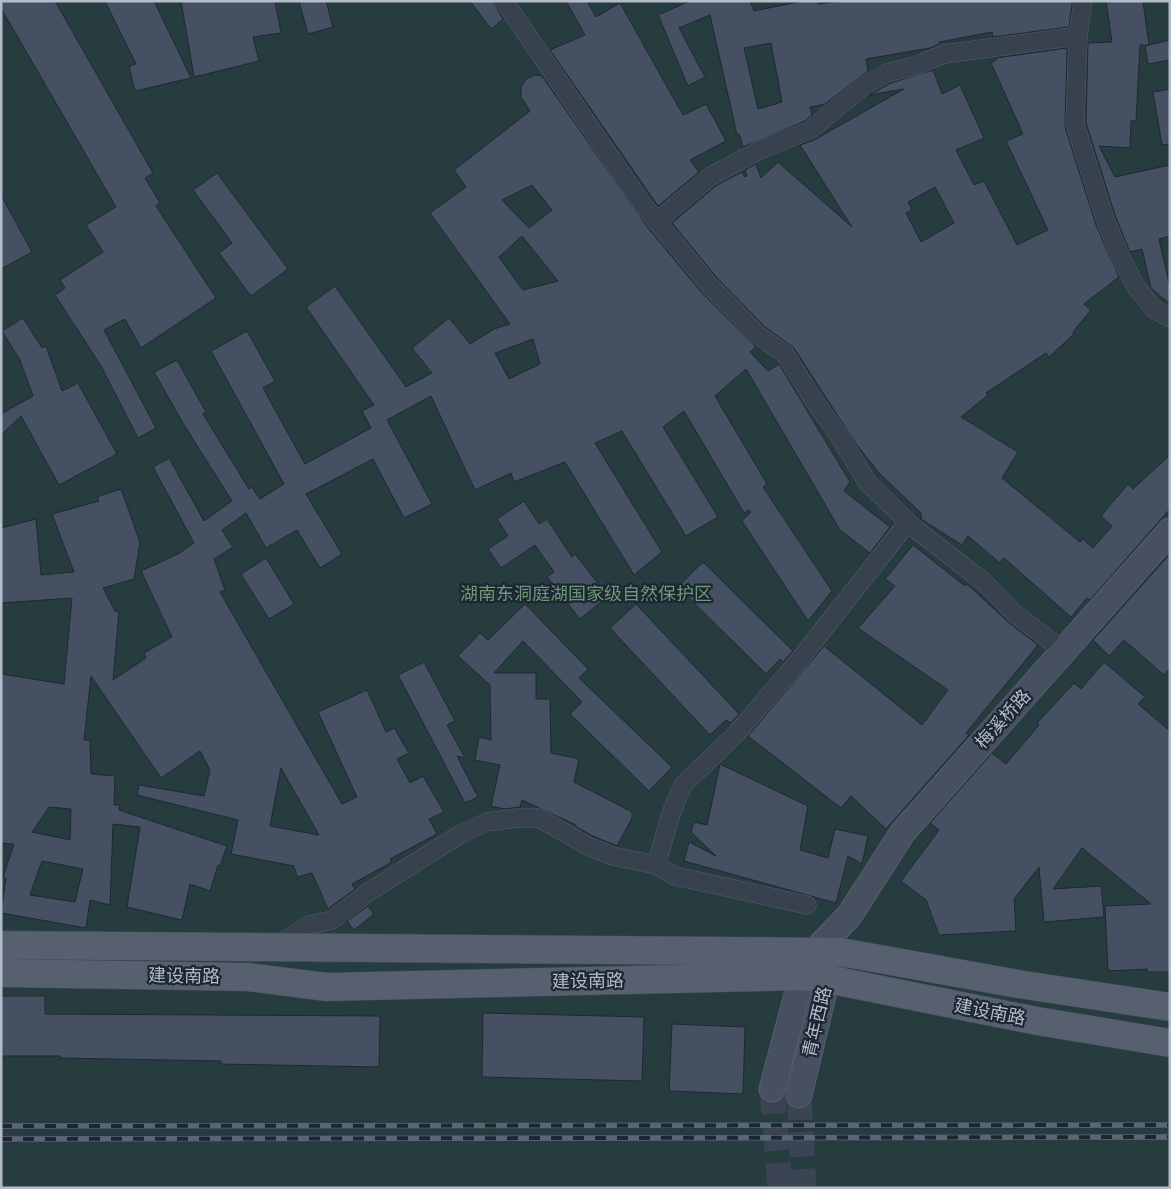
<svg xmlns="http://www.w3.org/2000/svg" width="1171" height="1189" viewBox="0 0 1171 1189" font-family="Helvetica,'Noto Sans SC',sans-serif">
  <rect width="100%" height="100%" fill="#242f3e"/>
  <rect fill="#263c3f" x="1" y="1" width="1169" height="1187"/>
  <g fill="#455162" stroke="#1f2835" fill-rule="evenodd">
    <path d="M 1,1 L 55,1 L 153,173 L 145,178 L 160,203 L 156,206 L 216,298 L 141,348 L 125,319 L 104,330 L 156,428 L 138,438 L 101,366 L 55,295 L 65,288 L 60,280 L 103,252 L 86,225 L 116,207 L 1,8 Z"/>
    <path d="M 105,1 L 154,1 L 191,78 L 135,91 L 129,66 L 136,64 Z"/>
    <path d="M 181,1 L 275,1 L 281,33 L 253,37 L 259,61 L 194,77 Z"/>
    <path d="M 299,1 L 326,1 L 333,27 L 308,34 Z"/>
    <path d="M 470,1 L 493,1 L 503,19 L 491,29 Z"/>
    <path d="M 566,1 L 587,1 L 596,17 L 620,3 L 683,115 L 706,104 L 726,141 L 690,160 L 699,172 L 658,206 L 550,50 L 585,35 Z"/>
    <path d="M 690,1 L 750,1 L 754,11 L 803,1 L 818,1 L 819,4 L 841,1 L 1072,1 L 1072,4 L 1069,27 L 993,37 L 992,32 L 939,42 L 939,44 L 930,48 L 866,59 L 868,71 L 825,104 L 810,107 L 812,115 L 805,121 L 741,148 L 743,146 L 739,134 L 737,135 L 710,15 L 679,28 L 705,77 L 688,86 L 658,15 ZM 771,43 L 782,102 L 758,109 L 744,48 Z"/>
    <path d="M 1106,1 L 1143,1 L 1149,45 L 1140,45 L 1136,121 L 1131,121 L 1130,148 L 1099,146 L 1115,177 L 1170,165 L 1170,236 L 1159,239 L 1170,287 L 1170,304 L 1151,288 L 1142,249 L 1130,252 L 1116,218 L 1086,123 L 1088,43 L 1112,42 Z"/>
    <path d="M 1170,40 L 1170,60 L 1148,64 L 1145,46 Z"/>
    <path d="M 1067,48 L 1065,127 L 1096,225 L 1119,277 L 1084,304 L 1091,310 L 1073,332 L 1074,334 L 1049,357 L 1046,353 L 986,393 L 988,395 L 961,417 L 1018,452 L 1002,478 L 1080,542 L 1083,539 L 1093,548 L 1112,526 L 1101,516 L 1128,484 L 1133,489 L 1170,455 L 1170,509 L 1090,600 L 1087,598 L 1071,617 L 1004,558 L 1000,563 L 968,536 L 962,545 L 921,519 L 921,513 L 880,474 L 856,444 L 794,348 L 765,327 L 718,279 L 672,223 L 717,185 L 742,172 L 745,177 L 747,176 L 745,170 L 756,164 L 761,178 L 778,162 L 852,227 L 800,145 L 814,140 L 904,89 L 869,95 L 871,94 L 891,83 L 933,70 L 942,94 L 960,85 L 984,138 L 956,150 L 974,185 L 984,181 L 1017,245 L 1048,230 L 1006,141 L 1023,134 L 991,63 L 996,60 L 996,58 ZM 935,187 L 954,223 L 921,242 L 906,213 L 912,210 L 908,202 Z"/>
    <path d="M 535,75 L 542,76 L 648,228 L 702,293 L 756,347 L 750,352 L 768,371 L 779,364 L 850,482 L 844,491 L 890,527 L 870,553 L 840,530 L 746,369 L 715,396 L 767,484 L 763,487 L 832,591 L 808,621 L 742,521 L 751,512 L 749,510 L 744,513 L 684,411 L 663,427 L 718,517 L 686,536 L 622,431 L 595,443 L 662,552 L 634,575 L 565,462 L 514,482 L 511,473 L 475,490 L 431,396 L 387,420 L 432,504 L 404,518 L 373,459 L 306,494 L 342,554 L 320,568 L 297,530 L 266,548 L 246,513 L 222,530 L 233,547 L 214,559 L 225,590 L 220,592 L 342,804 L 357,797 L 318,712 L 367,690 L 386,732 L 394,728 L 409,753 L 397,759 L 410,783 L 423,776 L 444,812 L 429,819 L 437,834 L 390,859 L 392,862 L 352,884 L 355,889 L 328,909 L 312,873 L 297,877 L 294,866 L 231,854 L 238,820 L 137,795 L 139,785 L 204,796 L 210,770 L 200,751 L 161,778 L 91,676 L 84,740 L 90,740 L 91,774 L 115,776 L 114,805 L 120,805 L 119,810 L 227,846 L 220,866 L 218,865 L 210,891 L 190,884 L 182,920 L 127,907 L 140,827 L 113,824 L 110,905 L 90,900 L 86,928 L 1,913 L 6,878 L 3,877 L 14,844 L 1,843 L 1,674 L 64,684 L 72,598 L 1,603 L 1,528 L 36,519 L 41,575 L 74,572 L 52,514 L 99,501 L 97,497 L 121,489 L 140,542 L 134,579 L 103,588 L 115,611 L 119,612 L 113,680 L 146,658 L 144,653 L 172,637 L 141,571 L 178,554 L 194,543 L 153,467 L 169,458 L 204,521 L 232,501 L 184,425 L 154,372 L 177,360 L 206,412 L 203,414 L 249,489 L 252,487 L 260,499 L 284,484 L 211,351 L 247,331 L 275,381 L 263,388 L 305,464 L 371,428 L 362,411 L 374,405 L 306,307 L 335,286 L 406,387 L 432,373 L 412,348 L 449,318 L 470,344 L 494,329 L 510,324 L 430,213 L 466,187 L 454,170 L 530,111 L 521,97 L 521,87 L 526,79 ZM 532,185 L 552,210 L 529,228 L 502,200 ZM 522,236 L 558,281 L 523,290 L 499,257 ZM 533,339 L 540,364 L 509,379 L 495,353 ZM 281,768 L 319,835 L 270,826 ZM 49,807 L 71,809 L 70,840 L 32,832 ZM 42,861 L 83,869 L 75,902 L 30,895 Z"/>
    <path d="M 1170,89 L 1170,144 L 1162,145 L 1153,92 Z"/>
    <path d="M 217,173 L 288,269 L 251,296 L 219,253 L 232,243 L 193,190 Z"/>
    <path d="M 1,195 L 32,252 L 1,269 Z"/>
    <path d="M 23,318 L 42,348 L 46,346 L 62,391 L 78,383 L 117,454 L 59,485 L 21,416 L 1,435 L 1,414 L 33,396 L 20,360 L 2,331 Z"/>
    <path d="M 524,501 L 539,524 L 547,519 L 572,557 L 575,554 L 608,596 L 580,619 L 547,577 L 554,572 L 535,545 L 501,568 L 488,549 L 508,536 L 497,519 Z"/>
    <path d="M 913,545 L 965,586 L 967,584 L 1008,622 L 1038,645 L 966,733 L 969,735 L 886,829 L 851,796 L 841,808 L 748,736 L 824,646 L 922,725 L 948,690 L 858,628 L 895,586 L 885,579 Z"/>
    <path d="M 1170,554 L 1170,668 L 1164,675 L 1124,640 L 1109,656 L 1093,640 Z"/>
    <path d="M 266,558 L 294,604 L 269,619 L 241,574 Z"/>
    <path d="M 703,562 L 793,651 L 783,662 L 780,659 L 766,674 L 678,587 Z"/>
    <path d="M 525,604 L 588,669 L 579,678 L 672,767 L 649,791 L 570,714 L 582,702 L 523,641 L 494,673 L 536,673 L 536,699 L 550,699 L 551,753 L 579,759 L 574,782 L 632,812 L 632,818 L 617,846 L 593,836 L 576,827 L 576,825 L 522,800 L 520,807 L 504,809 L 491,806 L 500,765 L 475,760 L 479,737 L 491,740 L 490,685 L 458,656 L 480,633 L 488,640 Z"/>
    <path d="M 636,604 L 739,714 L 731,723 L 726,720 L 710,735 L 610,628 Z"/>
    <path d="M 424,662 L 455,721 L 447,725 L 465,758 L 457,756 L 478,797 L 465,803 L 398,675 Z"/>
    <path d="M 1104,662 L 1145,697 L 1138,704 L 1170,731 L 1170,972 L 1147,972 L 1147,969 L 1108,971 L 1105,906 L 1151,904 L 1082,848 L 1053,889 L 1101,886 L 1104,917 L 1044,922 L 1039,867 L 1014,899 L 1016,931 L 939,935 L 926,900 L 901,881 L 939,830 L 930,823 L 992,753 L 1006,764 L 1039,725 L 1037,723 L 1074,683 L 1081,689 Z"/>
    <path d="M 720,764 L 808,806 L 800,850 L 828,858 L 835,829 L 868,836 L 862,864 L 848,856 L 836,903 L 684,861 L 689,842 L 716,856 L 691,832 L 694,822 L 707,825 Z"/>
    <path d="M 368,906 L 374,914 L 354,930 L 347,921 Z"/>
    <path d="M 1,996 L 45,996 L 45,1014 L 380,1016 L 379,1067 L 221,1064 L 221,1061 L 60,1058 L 60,1056 L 1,1056 Z"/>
    <path d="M 483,1013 L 644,1017 L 642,1081 L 482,1077 Z"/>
    <path d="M 672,1024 L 745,1027 L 743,1094 L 669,1091 Z"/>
  </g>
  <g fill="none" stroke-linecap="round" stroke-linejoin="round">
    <g stroke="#3a4453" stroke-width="25" stroke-dasharray="25 12" stroke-linecap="butt">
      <path d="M 772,1089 L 780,1188"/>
      <path d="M 799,1095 L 804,1188"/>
    </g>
    <defs>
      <g id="minor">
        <path d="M 504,1 L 643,205 L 710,286 L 758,335 L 785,354 L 813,399 L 840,437 L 867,482 L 913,527 L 985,583 L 1015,614 L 1064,651"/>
        <path d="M 1083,1 L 1078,36 L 1075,124 L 1106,222 L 1123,262 L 1137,288 L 1154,309 L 1170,318"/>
        <path d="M 656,222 L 711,176 L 764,148 L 810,130 L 865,85 L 887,73 L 915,66 L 944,54 L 1078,36"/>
        <path d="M 807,905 L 675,876 L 656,865 L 672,811 L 683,785 L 737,733 L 796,664 L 908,522"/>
        <path d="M 277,945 L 309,925 L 332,920 L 367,893 L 459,835 L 487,822 L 517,818 L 539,818 L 588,846 L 612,856 L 656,865"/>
      </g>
      <g id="secondary">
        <path d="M 772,1089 L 802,976 L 815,951 L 849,916 L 903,832 L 1170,531"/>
        <path d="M 799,1095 L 827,979 L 836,961"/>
      </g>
      <g id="primary">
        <path d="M 1,945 L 841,952 L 1018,984 L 1170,1007"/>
        <path d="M 1,973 L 248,977 L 327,987 L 802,976 L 827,979 L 1037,1021 L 1170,1043"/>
      </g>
    </defs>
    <use href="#minor" stroke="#565f6c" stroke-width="19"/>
    <use href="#secondary" stroke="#565f6c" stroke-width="27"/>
    <use href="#primary" stroke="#414a57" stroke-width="29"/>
    <use href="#minor" stroke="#38414e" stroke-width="18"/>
    <use href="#secondary" stroke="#465061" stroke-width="25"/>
    <use href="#primary" stroke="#56606e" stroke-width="28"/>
    <defs>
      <g id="rail">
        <path d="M 1,1126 L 1170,1125"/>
        <path d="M 1,1139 L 1170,1137"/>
      </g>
    </defs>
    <use href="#rail" stroke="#5a6575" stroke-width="5.5"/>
    <use href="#rail" stroke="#1d2633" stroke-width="4" stroke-dasharray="11" stroke-linecap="butt"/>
  </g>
  <g text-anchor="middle" stroke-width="4.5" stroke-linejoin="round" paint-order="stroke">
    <g font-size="18" fill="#6b9a76" stroke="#1d2633">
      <text x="586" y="600">湖南东洞庭湖国家级自然保护区</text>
    </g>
    <g font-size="18" fill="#b4bcc9" stroke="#1d2633">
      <text transform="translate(1003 719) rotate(-48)" y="6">梅溪桥路</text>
      <text transform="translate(184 976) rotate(1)" y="6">建设南路</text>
      <text transform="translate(588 981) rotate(-1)" y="6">建设南路</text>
      <text transform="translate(990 1012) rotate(11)" y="6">建设南路</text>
      <text transform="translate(817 1022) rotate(-77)" y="6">青年西路</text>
    </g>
  </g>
  <rect width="1171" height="1189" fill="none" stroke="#b4bcc9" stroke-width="5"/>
</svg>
